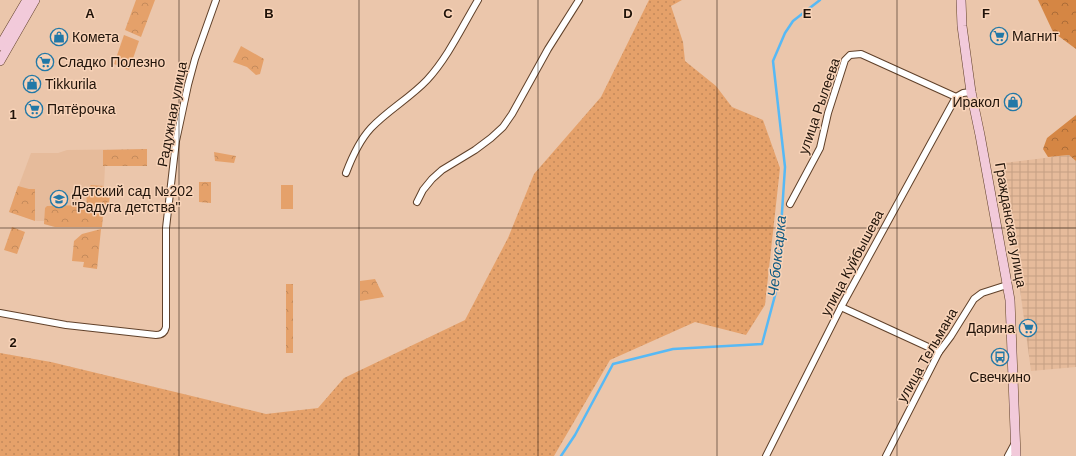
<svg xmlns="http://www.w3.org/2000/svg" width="1076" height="456" viewBox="0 0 1076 456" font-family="Helvetica,sans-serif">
  <defs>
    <pattern id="industrial-grid" width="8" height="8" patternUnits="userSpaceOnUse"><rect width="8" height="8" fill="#e6bb9b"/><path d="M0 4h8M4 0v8" fill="none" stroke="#c5a084"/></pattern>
    <pattern id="forest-crowns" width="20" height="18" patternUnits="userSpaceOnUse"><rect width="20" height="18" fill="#d58644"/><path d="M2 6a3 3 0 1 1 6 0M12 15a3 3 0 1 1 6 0" fill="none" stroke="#ac6c37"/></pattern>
    <pattern id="park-crowns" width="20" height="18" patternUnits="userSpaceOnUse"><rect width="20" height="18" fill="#e5a16a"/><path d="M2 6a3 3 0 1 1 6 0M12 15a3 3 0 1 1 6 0" fill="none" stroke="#c48a5b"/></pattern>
    <pattern id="garden-dots" width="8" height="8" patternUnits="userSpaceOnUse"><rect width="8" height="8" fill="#e5a16a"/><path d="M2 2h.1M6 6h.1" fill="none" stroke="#c48a5b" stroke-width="1.8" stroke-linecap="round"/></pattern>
  </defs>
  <rect width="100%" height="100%" fill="#ebc6ab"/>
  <path fill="#e6bb9b" d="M 147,149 L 147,166 L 105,166 L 102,227 L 55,227 L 44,224 L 44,221 L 37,221 L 9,212 L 31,153 L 58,153 L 67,150 Z"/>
  <path fill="url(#industrial-grid)" d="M 1069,155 L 1076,161 L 1076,367 L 1031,371 L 1003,163 Z"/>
  <g fill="url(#forest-crowns)">
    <path d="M 1038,0 L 1076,0 L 1076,49 L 1053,32 Z"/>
    <path d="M 1076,115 L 1076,161 L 1069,155 L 1048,157 L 1043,149 L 1047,138 Z"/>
  </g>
  <g fill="url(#park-crowns)">
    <path d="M 136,0 L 155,0 L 141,37 L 125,30 Z"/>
    <path d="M 241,46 L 264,59 L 260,74 L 256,75 L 247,67 L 233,62 Z"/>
    <path d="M 147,149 L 147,166 L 103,166 L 103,150 Z"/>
    <path d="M 214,152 L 236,156 L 234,163 L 215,161 Z"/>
    <path d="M 199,182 L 211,182 L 211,203 L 199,202 Z"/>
    <path d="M 91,185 L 104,186 L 104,188 L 111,188 L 108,210 L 104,210 L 104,202 L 102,227 L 55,227 L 44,224 L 45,208 L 47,206 L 87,205 C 87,198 84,190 91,185 Z"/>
    <path d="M 18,186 L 29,189 L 35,189 L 35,221 L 9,212 Z"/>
    <path d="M 12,227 L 25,232 L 17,254 L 4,250 Z"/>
    <path d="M 101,229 L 97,269 L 83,267 L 84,262 L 72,261 L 74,241 L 82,234 Z"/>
    <path d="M 375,279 L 384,297 L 360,301 L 360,281 Z"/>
    <rect x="286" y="284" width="7" height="69"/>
  </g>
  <path fill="url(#garden-dots)" d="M 649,0 L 682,0 L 671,6 L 683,42 L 685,61 L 716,86 L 732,107 L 763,120 L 780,168 L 765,305 L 746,335 L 695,322 L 610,360 L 554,456 L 0,456 L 0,353 L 51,362 L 266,414 L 318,408 L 344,378 L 465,320 L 508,238 L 534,174 L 601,97 Z"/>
  <g fill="#e5a16a">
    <path d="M 124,35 L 139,41 L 129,70 L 114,64 Z"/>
    <rect x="281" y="185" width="12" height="24"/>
  </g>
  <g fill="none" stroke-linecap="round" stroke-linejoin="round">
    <path stroke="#57b9f5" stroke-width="2.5" d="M 561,456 L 575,435 L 613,364 L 673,349 L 762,344 L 777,288 L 785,167 L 773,61 L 785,33 L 793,21 L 820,0"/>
    <defs>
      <g id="minor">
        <path d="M 346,173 C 352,157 359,141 371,128 C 388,110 410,98 427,80 C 448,57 462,27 478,0"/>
        <path d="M 417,202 L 423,190 L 432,179 L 442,170 L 475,150 L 491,138 L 503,127 L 512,114 L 548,49 L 579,0"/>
        <path d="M 790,204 L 820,148 L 828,113 L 845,60 L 850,55 L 861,54 L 956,97"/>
        <path d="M 841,307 L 939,352"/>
        <path d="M 0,313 L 66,325 L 156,335 C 162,335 165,332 166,327 L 166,228 L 176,141 L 188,85 L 195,59 L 216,0"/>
        <path d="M 766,456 L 841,307 L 956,97 L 963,93 L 971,92"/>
        <path d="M 886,456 L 939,352 L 951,336 L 974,299 L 982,293 L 1007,285"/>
        <path d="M 1008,456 L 1015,443"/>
      </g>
      <g id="secondary">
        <path d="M 961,0 L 962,26 L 971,92 L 980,135 L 1010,300 L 1016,456"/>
        <path d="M 0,46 L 27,0"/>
        <path d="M 0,61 L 35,0"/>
      </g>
    </defs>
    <use href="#minor" stroke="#60412a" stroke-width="8"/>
    <use href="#secondary" stroke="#60412a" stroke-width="10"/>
    <use href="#minor" stroke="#fff" stroke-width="6"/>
    <use href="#secondary" stroke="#f2cada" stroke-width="9"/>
  </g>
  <path fill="none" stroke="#201309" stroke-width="1" stroke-opacity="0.55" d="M 179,0 L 179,456M 359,0 L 359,456M 538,0 L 538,456M 717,0 L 717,456M 897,0 L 897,456M 0,228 L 1076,228"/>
  <defs>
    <symbol id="supermarket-ring" viewBox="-11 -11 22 22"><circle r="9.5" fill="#f8d3b8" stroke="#2278a7" stroke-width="1.5"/><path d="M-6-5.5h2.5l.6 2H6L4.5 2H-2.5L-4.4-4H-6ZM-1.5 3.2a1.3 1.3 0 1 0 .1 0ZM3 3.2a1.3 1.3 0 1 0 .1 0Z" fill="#2278a7"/></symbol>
    <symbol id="shop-ring" viewBox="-11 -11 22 22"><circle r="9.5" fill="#f8d3b8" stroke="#2278a7" stroke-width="1.5"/><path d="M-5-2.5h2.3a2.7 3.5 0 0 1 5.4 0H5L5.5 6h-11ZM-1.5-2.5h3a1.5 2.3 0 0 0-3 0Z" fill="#2278a7"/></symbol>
    <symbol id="school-ring" viewBox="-11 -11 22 22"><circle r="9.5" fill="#f8d3b8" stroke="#2278a7" stroke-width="1.5"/><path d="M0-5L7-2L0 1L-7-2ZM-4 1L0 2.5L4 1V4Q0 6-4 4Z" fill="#2278a7"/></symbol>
    <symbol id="bus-ring" viewBox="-11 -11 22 22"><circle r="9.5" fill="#f8d3b8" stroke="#2278a7" stroke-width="1.5"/><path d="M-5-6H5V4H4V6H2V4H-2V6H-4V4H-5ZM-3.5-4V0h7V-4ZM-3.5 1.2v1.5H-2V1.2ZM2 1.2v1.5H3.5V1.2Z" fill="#2278a7"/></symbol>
  </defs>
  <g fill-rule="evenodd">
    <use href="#supermarket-ring" x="989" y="26" width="20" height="20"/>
    <use href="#shop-ring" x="49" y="27" width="20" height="20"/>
    <use href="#supermarket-ring" x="35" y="52" width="20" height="20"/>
    <use href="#shop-ring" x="22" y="74" width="20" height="20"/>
    <use href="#shop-ring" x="1003" y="92" width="20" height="20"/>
    <use href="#supermarket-ring" x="24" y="99" width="20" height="20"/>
    <use href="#school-ring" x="49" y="189" width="20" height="20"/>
    <use href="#supermarket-ring" x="1018" y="318" width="20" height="20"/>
    <use href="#bus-ring" x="990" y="347" width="20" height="20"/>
  </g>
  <g text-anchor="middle" stroke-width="3" stroke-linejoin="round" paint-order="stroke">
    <g font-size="14" fill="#201309" stroke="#f8d3b8" text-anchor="start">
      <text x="1012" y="41">Магнит</text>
      <text x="72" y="42">Комета</text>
      <text x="58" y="67">Сладко Полезно</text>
      <text x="45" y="89">Tikkurila</text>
      <text x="1000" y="107" text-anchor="end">Иракол</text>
      <text x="47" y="114">Пятёрочка</text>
      <text x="72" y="196">Детский сад №202<tspan x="72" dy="16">"Радуга детства"</tspan></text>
      <text x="1015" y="333" text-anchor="end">Дарина</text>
      <text x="1000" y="382" text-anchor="middle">Свечкино</text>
    </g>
    <g font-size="14" fill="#201309" stroke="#f8d3b8">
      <text transform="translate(819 106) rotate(-71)" y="5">улица Рылеева</text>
      <text transform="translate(172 114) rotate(-79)" y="5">Радужная улица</text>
      <text transform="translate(1011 225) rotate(80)" y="5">Гражданская улица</text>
      <text transform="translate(852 263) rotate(-62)" y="5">улица Куйбышева</text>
      <text transform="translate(927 355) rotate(-60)" y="5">улица Тельмана</text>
    </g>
    <g font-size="15" font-style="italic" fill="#105b83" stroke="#f8d3b8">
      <text transform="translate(777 256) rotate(-84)" y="5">Чебоксарка</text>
    </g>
  </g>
  <g font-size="13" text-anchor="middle" font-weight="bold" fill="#201309" stroke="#f8d3b8" stroke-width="3" stroke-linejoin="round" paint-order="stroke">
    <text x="90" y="18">A</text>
    <text x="269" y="18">B</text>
    <text x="448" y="18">C</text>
    <text x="628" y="18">D</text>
    <text x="807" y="18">E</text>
    <text x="986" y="18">F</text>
    <text x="13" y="119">1</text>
    <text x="13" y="347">2</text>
  </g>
</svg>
